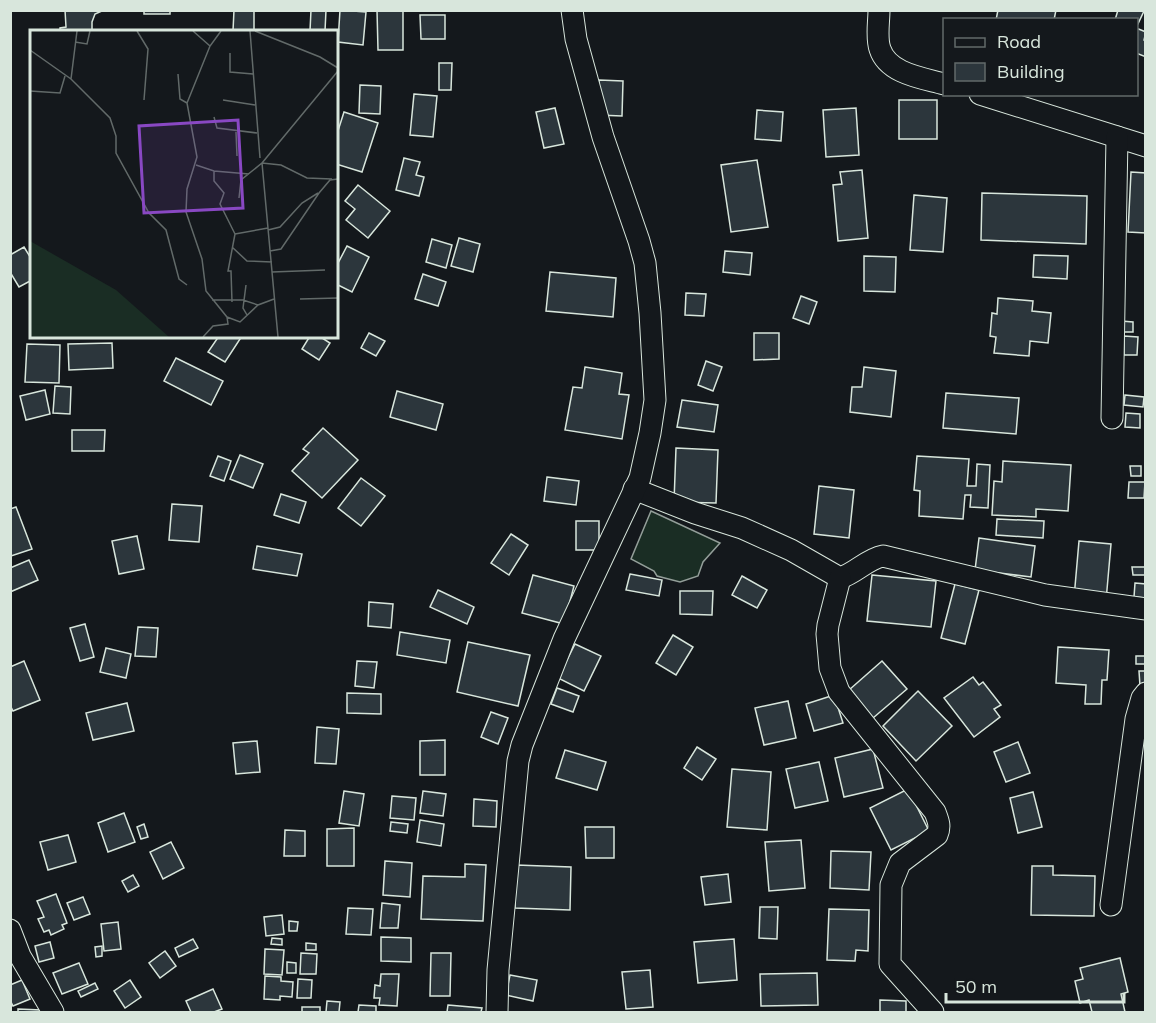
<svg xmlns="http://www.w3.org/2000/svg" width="1156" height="1023" viewBox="0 0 1156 1023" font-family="Mulish,sans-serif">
  <rect width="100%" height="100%" fill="#14181c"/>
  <path fill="#1a2d24" stroke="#939e99" stroke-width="1.5" d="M 651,511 L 720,543 L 703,562 L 698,576 L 680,582 L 657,576 L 654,571 L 631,559 Z"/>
  <g fill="#2c363c" stroke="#d8e6dc" stroke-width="1.5">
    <path d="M 65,10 L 104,10 L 95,14 L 92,22 L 92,32 L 60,32 L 60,28 L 66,27 Z"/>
    <rect x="144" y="10" width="26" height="4"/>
    <path d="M 234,10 L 254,10 L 254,31 L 233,31 Z"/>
    <path d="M 311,10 L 326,10 L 325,31 L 310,31 Z"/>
    <path d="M 340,10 L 366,12 L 363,45 L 338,42 Z"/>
    <path d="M 377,10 L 403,10 L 403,50 L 378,50 Z"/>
    <path d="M 998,10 L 1056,10 L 1054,20 L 996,20 Z"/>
    <path d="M 1118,10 L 1144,10 L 1144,11 L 1136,28 L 1136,20 L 1115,20 Z"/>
    <path d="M 420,15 L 445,15 L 445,39 L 421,39 Z"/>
    <path d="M 1136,28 L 1146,32 L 1144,40 L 1146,41 L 1146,57 L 1136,53 Z"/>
    <path d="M 439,63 L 452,63 L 451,90 L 439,90 Z"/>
    <path d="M 599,80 L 623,81 L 622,116 L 598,115 Z"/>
    <path d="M 360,85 L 381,86 L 380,114 L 359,113 Z"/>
    <path d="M 414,94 L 437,96 L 433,137 L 410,135 Z"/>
    <rect x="899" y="100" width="38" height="39"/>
    <path d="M 555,108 L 564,144 L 544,148 L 536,112 Z"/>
    <path d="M 856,108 L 859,155 L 826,157 L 823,110 Z"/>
    <path d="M 757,110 L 783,112 L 781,141 L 755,139 Z"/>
    <path d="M 344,112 L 378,123 L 362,172 L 336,164 L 336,137 Z"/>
    <path d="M 404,158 L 420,162 L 416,175 L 424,177 L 419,196 L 396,190 Z"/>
    <path d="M 757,160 L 768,227 L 731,232 L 721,165 Z"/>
    <path d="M 862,170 L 868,238 L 838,241 L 833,185 L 842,184 L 840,172 Z"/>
    <path d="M 1131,172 L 1146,173 L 1146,233 L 1128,232 Z"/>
    <path d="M 358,185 L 390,211 L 368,238 L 346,220 L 355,209 L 345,201 Z"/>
    <path d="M 982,193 L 1087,196 L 1086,244 L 981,240 Z"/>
    <path d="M 914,195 L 947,198 L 943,252 L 910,250 Z"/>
    <path d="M 459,238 L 480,244 L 473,272 L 451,266 Z"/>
    <path d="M 432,239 L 452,245 L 446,268 L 426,262 Z"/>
    <path d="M 347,246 L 369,257 L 352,292 L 336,284 L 336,267 Z"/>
    <path d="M 24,247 L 32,260 L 32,280 L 19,287 L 10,272 L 10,255 Z"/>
    <path d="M 725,251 L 752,253 L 750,275 L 723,272 Z"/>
    <path d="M 1034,255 L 1068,256 L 1067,279 L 1033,277 Z"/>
    <path d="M 864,256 L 896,257 L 895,292 L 864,291 Z"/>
    <path d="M 550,272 L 616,278 L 613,317 L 546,311 Z"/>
    <path d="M 423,274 L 446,282 L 438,306 L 415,299 Z"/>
    <path d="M 686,293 L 706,294 L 704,316 L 685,315 Z"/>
    <path d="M 801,296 L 817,302 L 809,324 L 793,318 Z"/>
    <path d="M 998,298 L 1033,301 L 1032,311 L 1051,313 L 1048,343 L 1030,341 L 1029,356 L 994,353 L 996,337 L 990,336 L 992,313 L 997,314 Z"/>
    <path d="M 1121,321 L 1133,322 L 1133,332 L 1121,332 Z"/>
    <path d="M 369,333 L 385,341 L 376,356 L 361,348 Z"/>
    <path d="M 754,333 L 779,333 L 779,359 L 754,360 Z"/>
    <path d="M 219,336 L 242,336 L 225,362 L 208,352 Z"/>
    <path d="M 310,336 L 319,336 L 330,343 L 319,360 L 302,349 Z"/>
    <path d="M 1124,336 L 1138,337 L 1137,355 L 1124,355 Z"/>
    <path d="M 112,343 L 113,368 L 69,370 L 68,344 Z"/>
    <path d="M 27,344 L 60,345 L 59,383 L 25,382 Z"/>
    <path d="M 176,358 L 223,381 L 211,405 L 164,381 Z"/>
    <path d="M 706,361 L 722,367 L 713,391 L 698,385 Z"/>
    <path d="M 585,367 L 622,373 L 619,394 L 629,395 L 622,439 L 565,430 L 573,387 L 582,388 Z"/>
    <path d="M 864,367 L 896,371 L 891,417 L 850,412 L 852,387 L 862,387 Z"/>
    <path d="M 55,386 L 71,387 L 70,414 L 53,413 Z"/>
    <path d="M 45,390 L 50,414 L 26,420 L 20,396 Z"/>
    <path d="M 397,391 L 443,404 L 436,430 L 390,417 Z"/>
    <path d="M 946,393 L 1019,398 L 1016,434 L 943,428 Z"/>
    <path d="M 1125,395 L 1144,397 L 1143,407 L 1124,405 Z"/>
    <path d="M 682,400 L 718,405 L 714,432 L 677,427 Z"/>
    <path d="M 1126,413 L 1140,414 L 1140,428 L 1125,427 Z"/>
    <path d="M 323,428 L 358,460 L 322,498 L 292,471 L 309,453 L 303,449 Z"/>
    <path d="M 72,430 L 105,430 L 104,451 L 72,451 Z"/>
    <path d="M 676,448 L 718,450 L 716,503 L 674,502 Z"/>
    <path d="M 240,455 L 263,464 L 253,488 L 230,479 Z"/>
    <path d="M 218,456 L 231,461 L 224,481 L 210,476 Z"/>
    <path d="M 917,456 L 969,459 L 967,486 L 976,486 L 977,464 L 990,465 L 988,508 L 970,507 L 971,495 L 965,495 L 963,519 L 919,516 L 920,491 L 914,490 Z"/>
    <path d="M 1003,461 L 1071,465 L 1068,511 L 1036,509 L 1036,517 L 992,515 L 994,481 L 1002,482 Z"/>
    <path d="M 1130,466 L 1141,466 L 1141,476 L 1131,476 Z"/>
    <path d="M 547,477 L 579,481 L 576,505 L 544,501 Z"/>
    <path d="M 361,478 L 385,496 L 361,526 L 338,508 Z"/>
    <path d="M 1129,482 L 1145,482 L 1144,498 L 1128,498 Z"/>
    <path d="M 819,486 L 854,490 L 849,538 L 814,534 Z"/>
    <path d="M 281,494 L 306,502 L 299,523 L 274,515 Z"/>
    <path d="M 172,504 L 202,506 L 199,542 L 169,540 Z"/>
    <path d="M 16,507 L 32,549 L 11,556 L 10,509 Z"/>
    <path d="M 997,519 L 1044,521 L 1043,538 L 996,535 Z"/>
    <rect x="576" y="521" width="23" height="29"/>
    <path d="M 511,534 L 528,545 L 509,575 L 491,563 Z"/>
    <path d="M 137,536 L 144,569 L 119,574 L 112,541 Z"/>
    <path d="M 979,538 L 1035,546 L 1031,577 L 975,570 Z"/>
    <path d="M 1079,541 L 1111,544 L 1106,601 L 1074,598 Z"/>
    <path d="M 257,546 L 302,554 L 297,576 L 253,569 Z"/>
    <path d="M 29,560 L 38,580 L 10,592 L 10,568 Z"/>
    <path d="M 1132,567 L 1146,567 L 1146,575 L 1133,575 Z"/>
    <path d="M 630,574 L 662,580 L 659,596 L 626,590 Z"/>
    <path d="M 533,575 L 574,586 L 564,624 L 522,613 Z"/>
    <path d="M 872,575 L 936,581 L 931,627 L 867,621 Z"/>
    <path d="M 742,576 L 767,590 L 757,608 L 732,595 Z"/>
    <path d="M 1135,583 L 1146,584 L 1146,598 L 1134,597 Z"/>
    <path d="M 955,584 L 979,590 L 965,644 L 941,638 Z"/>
    <path d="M 438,590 L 474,607 L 467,624 L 430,607 Z"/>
    <path d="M 680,591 L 713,591 L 712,615 L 680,614 Z"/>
    <path d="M 369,602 L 393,604 L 391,628 L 368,626 Z"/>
    <path d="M 85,624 L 94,657 L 80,661 L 70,628 Z"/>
    <path d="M 138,627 L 158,628 L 156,657 L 135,656 Z"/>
    <path d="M 400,632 L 450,640 L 446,663 L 397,655 Z"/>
    <path d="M 673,635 L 693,647 L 676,675 L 656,663 Z"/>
    <path d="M 468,642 L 530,655 L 518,706 L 457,692 Z"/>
    <path d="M 575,644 L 601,656 L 584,691 L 558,678 Z"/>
    <path d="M 1058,647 L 1109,650 L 1107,680 L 1102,680 L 1101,704 L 1085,704 L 1086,685 L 1056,683 Z"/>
    <path d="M 106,648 L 131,654 L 126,678 L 100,672 Z"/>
    <rect x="1136" y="656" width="10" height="8"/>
    <path d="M 24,661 L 40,700 L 13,711 L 10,705 L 10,667 Z"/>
    <path d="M 357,661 L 377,662 L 374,688 L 355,686 Z"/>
    <path d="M 882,661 L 907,689 L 873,718 L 849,690 Z"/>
    <path d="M 1139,671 L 1146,671 L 1146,685 L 1140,686 Z"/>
    <path d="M 973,677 L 979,685 L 983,682 L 1001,705 L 994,709 L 1000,717 L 974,737 L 944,698 Z"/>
    <path d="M 557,688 L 579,696 L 573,712 L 551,704 Z"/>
    <path d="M 918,691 L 952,726 L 916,761 L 883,726 Z"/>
    <path d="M 347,693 L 381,694 L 381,714 L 347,713 Z"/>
    <path d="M 834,695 L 843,723 L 814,731 L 806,704 Z"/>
    <path d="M 788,701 L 796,738 L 764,745 L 755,708 Z"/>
    <path d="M 127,703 L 134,731 L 93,740 L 86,713 Z"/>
    <path d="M 491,712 L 508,718 L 498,744 L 481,737 Z"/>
    <path d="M 317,727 L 339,729 L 336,764 L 315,763 Z"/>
    <path d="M 445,740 L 445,775 L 420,775 L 420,741 Z"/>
    <path d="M 257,741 L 260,772 L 236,774 L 233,743 Z"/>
    <path d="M 1018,742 L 1030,773 L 1006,782 L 994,752 Z"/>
    <path d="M 697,747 L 716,759 L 702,780 L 684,768 Z"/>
    <path d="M 873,749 L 883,788 L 844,797 L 835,758 Z"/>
    <path d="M 565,750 L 606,762 L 597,790 L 556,778 Z"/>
    <path d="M 819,762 L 828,801 L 795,808 L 786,769 Z"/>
    <path d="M 732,769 L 771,772 L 767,830 L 727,827 Z"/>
    <path d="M 908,789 L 929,831 L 891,850 L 870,808 Z"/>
    <path d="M 344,791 L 364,794 L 359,826 L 339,823 Z"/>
    <path d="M 423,791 L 446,794 L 443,816 L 420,813 Z"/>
    <path d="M 1033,792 L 1042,827 L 1018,833 L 1010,798 Z"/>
    <path d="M 392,796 L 416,798 L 414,820 L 390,818 Z"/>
    <path d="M 474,799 L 497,801 L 496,827 L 473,826 Z"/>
    <path d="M 124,813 L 135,842 L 108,852 L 98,823 Z"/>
    <path d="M 420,820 L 444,824 L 441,846 L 417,842 Z"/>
    <path d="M 391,822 L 408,824 L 407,833 L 390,831 Z"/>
    <path d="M 144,824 L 148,837 L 141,839 L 137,827 Z"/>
    <path d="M 585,827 L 614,827 L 614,858 L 586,858 Z"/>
    <path d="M 354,828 L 354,866 L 327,866 L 327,829 Z"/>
    <path d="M 285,830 L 305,831 L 305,856 L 284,856 Z"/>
    <path d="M 68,835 L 76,862 L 48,870 L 40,842 Z"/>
    <path d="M 801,840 L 805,888 L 769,891 L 765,842 Z"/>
    <path d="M 171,842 L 184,868 L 163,879 L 150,852 Z"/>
    <path d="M 831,851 L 871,852 L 869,890 L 830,888 Z"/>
    <path d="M 385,861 L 412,863 L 410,897 L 383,895 Z"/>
    <path d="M 465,864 L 486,865 L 483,921 L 421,919 L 423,876 L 465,877 Z"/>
    <path d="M 516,865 L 571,867 L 570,910 L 515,908 Z"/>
    <path d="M 1032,866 L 1053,866 L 1053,875 L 1095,876 L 1094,916 L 1031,915 Z"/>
    <path d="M 728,874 L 731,902 L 705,905 L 701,877 Z"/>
    <path d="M 133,875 L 139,886 L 128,892 L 122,881 Z"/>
    <path d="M 56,894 L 67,923 L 62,925 L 64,929 L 51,935 L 49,930 L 44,932 L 38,919 L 44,917 L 37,901 Z"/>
    <path d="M 83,897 L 90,914 L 74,920 L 67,903 Z"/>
    <path d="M 382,903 L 400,905 L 398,928 L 380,928 Z"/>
    <path d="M 760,907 L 778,907 L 777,939 L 759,938 Z"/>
    <path d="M 348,908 L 373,909 L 371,935 L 346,934 Z"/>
    <path d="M 829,909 L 869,910 L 868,951 L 856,950 L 855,961 L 827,960 Z"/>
    <path d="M 282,915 L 284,934 L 266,936 L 264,917 Z"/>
    <path d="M 289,921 L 298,922 L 297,931 L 289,931 Z"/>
    <path d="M 118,922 L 121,949 L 104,951 L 101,924 Z"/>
    <path d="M 381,937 L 411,938 L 411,962 L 381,961 Z"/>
    <path d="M 272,938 L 282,939 L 282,945 L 271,944 Z"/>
    <path d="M 193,939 L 198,948 L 179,957 L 175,948 Z"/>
    <path d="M 734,939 L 737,980 L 698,983 L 694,942 Z"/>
    <path d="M 50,942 L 54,958 L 39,962 L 35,946 Z"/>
    <path d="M 306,943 L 316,944 L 316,950 L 306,950 Z"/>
    <path d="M 102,946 L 102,956 L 96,957 L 95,947 Z"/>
    <path d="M 265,949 L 284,950 L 282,975 L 264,974 Z"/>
    <path d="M 165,951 L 176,966 L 160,978 L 149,963 Z"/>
    <path d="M 301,953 L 317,954 L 316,974 L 300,974 Z"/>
    <path d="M 431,953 L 451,953 L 450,996 L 430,996 Z"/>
    <path d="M 1120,958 L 1128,992 L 1121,994 L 1125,1012 L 1092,1012 L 1089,1000 L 1080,1003 L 1075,981 L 1083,979 L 1080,968 Z"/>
    <path d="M 287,962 L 296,963 L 296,973 L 287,973 Z"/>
    <path d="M 79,963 L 88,984 L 62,994 L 53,973 Z"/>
    <path d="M 650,970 L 653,1007 L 626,1009 L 622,972 Z"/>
    <path d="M 817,973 L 818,1005 L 761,1006 L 760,974 Z"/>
    <path d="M 381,974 L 399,974 L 397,1006 L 379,1005 L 380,998 L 374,998 L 375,985 L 380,986 Z"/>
    <path d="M 510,975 L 537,980 L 533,1001 L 506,995 Z"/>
    <path d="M 265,976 L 281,977 L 281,981 L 293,982 L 292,997 L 280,996 L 280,1000 L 264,999 Z"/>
    <path d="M 298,979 L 312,980 L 311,998 L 297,998 Z"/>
    <path d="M 22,980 L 30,999 L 13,1006 L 10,1000 L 10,985 Z"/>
    <path d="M 130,980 L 141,997 L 125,1008 L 114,991 Z"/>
    <path d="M 95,983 L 98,989 L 81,997 L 78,991 Z"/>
    <path d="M 213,989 L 222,1009 L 214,1012 L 191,1012 L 186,1001 Z"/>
    <path d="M 880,1000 L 906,1001 L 906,1012 L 880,1012 Z"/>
    <path d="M 327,1001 L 340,1002 L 339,1012 L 326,1012 Z"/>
    <path d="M 359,1005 L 376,1006 L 376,1012 L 358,1012 Z"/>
    <path d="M 448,1005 L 482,1008 L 481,1012 L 447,1012 Z"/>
    <rect x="302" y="1007" width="18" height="5"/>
    <path d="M 18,1009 L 41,1010 L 41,1012 L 18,1012 Z"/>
  </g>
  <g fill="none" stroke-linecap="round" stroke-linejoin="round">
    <defs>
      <g id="street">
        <path d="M 879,10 C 879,22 876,38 880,49 C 888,74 923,78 944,84"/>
        <path d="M 980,94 L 1146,146"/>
        <path d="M 1112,418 L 1117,137"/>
        <path d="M 634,489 L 695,513 L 742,528 L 791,550 L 840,578 C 856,573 867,559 883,556 L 1045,595 L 1146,609"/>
        <path d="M 840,578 L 828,625 L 827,634 L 830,668 L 839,692 L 935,812 C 938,820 941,826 937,835 L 900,863 L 891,885 L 890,964 L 933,1012"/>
        <path d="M 1111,905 L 1136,719 L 1142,698 L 1146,693"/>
        <path d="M 10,930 L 20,956 L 53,1012"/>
        <path d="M 497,1012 L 498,970 L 518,761 L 522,745 L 564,639 L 640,478 L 650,433 L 655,400 L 650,313 L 645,263 L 639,241 L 603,137 L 576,39 L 572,10"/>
      </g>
    </defs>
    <use href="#street" stroke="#d8e6dc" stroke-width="23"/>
    <use href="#street" stroke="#14181c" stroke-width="21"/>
  </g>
  <g transform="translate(30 30)">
    <rect width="308" height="308" fill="#14181c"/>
    <path d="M 0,211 L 86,260 L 139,307 L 0,307 Z" fill="#1a2d24"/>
    <path fill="none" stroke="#626a69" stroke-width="1.5" d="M 107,1 L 118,19 L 114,70M 163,1 L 180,16M 191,1 L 180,16 L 157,73 L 167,127 L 157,159 L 156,182 L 172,229 L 176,261 L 197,287 L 210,292 L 228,275 L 244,269M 220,1 L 230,128M 225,1 L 290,27 L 308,38M 45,12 L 57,14 L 60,1M 0,20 L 41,49 L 80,88 L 86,106 L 86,123 L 119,183 L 136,200 L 149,249 L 157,255M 200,23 L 200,42 L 223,44M 148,44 L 150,69 L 157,73M 41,49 L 47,1M 0,61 L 30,63 L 35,46M 193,70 L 225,75M 184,87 L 187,98 L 227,103M 206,102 L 207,126M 166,135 L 184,141 L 219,144M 184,141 L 184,151 L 194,163 L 190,174 L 205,204 L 198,241 L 201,241 L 202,272M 209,168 L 211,150 L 232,133 L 251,135 L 277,148 L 302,149M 238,200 L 250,197 L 272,173 L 288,163M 205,204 L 238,198M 202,217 L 217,231 L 242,232M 240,221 L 251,219 L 289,163 L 300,150 L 308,149M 242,242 L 295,240M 216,255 L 213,278 L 217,285M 270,269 L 308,268M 182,270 L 213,270 L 228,275M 173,307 L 183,296 L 198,294 L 197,287M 248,307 L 232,133 L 308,41"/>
    <path fill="#8948c3" fill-opacity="0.15" stroke="#8948c3" stroke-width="3" d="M 208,90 L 213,178 L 114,183 L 109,96 Z"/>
    <rect width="308" height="308" fill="none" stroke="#d8e6dc" stroke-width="3"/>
  </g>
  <rect width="1156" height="1023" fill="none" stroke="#d8e6dc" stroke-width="24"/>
  <rect x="943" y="18" width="195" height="78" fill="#14181c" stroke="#626a69" stroke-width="1.5"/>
  <rect x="955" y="38" width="30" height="9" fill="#14181c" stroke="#626a69" stroke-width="1.5"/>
  <text x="997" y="48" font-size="18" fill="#d8e6dc">Road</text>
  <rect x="955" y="63" width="30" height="18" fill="#2c363c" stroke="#626a69" stroke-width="1.5"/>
  <text x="997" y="78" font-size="18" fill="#d8e6dc">Building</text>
  <path d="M946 993v9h178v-9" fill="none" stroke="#d8e6dc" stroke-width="3"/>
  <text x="955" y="993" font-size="18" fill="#d8e6dc" stroke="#14181c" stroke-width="4.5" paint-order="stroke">50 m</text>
</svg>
